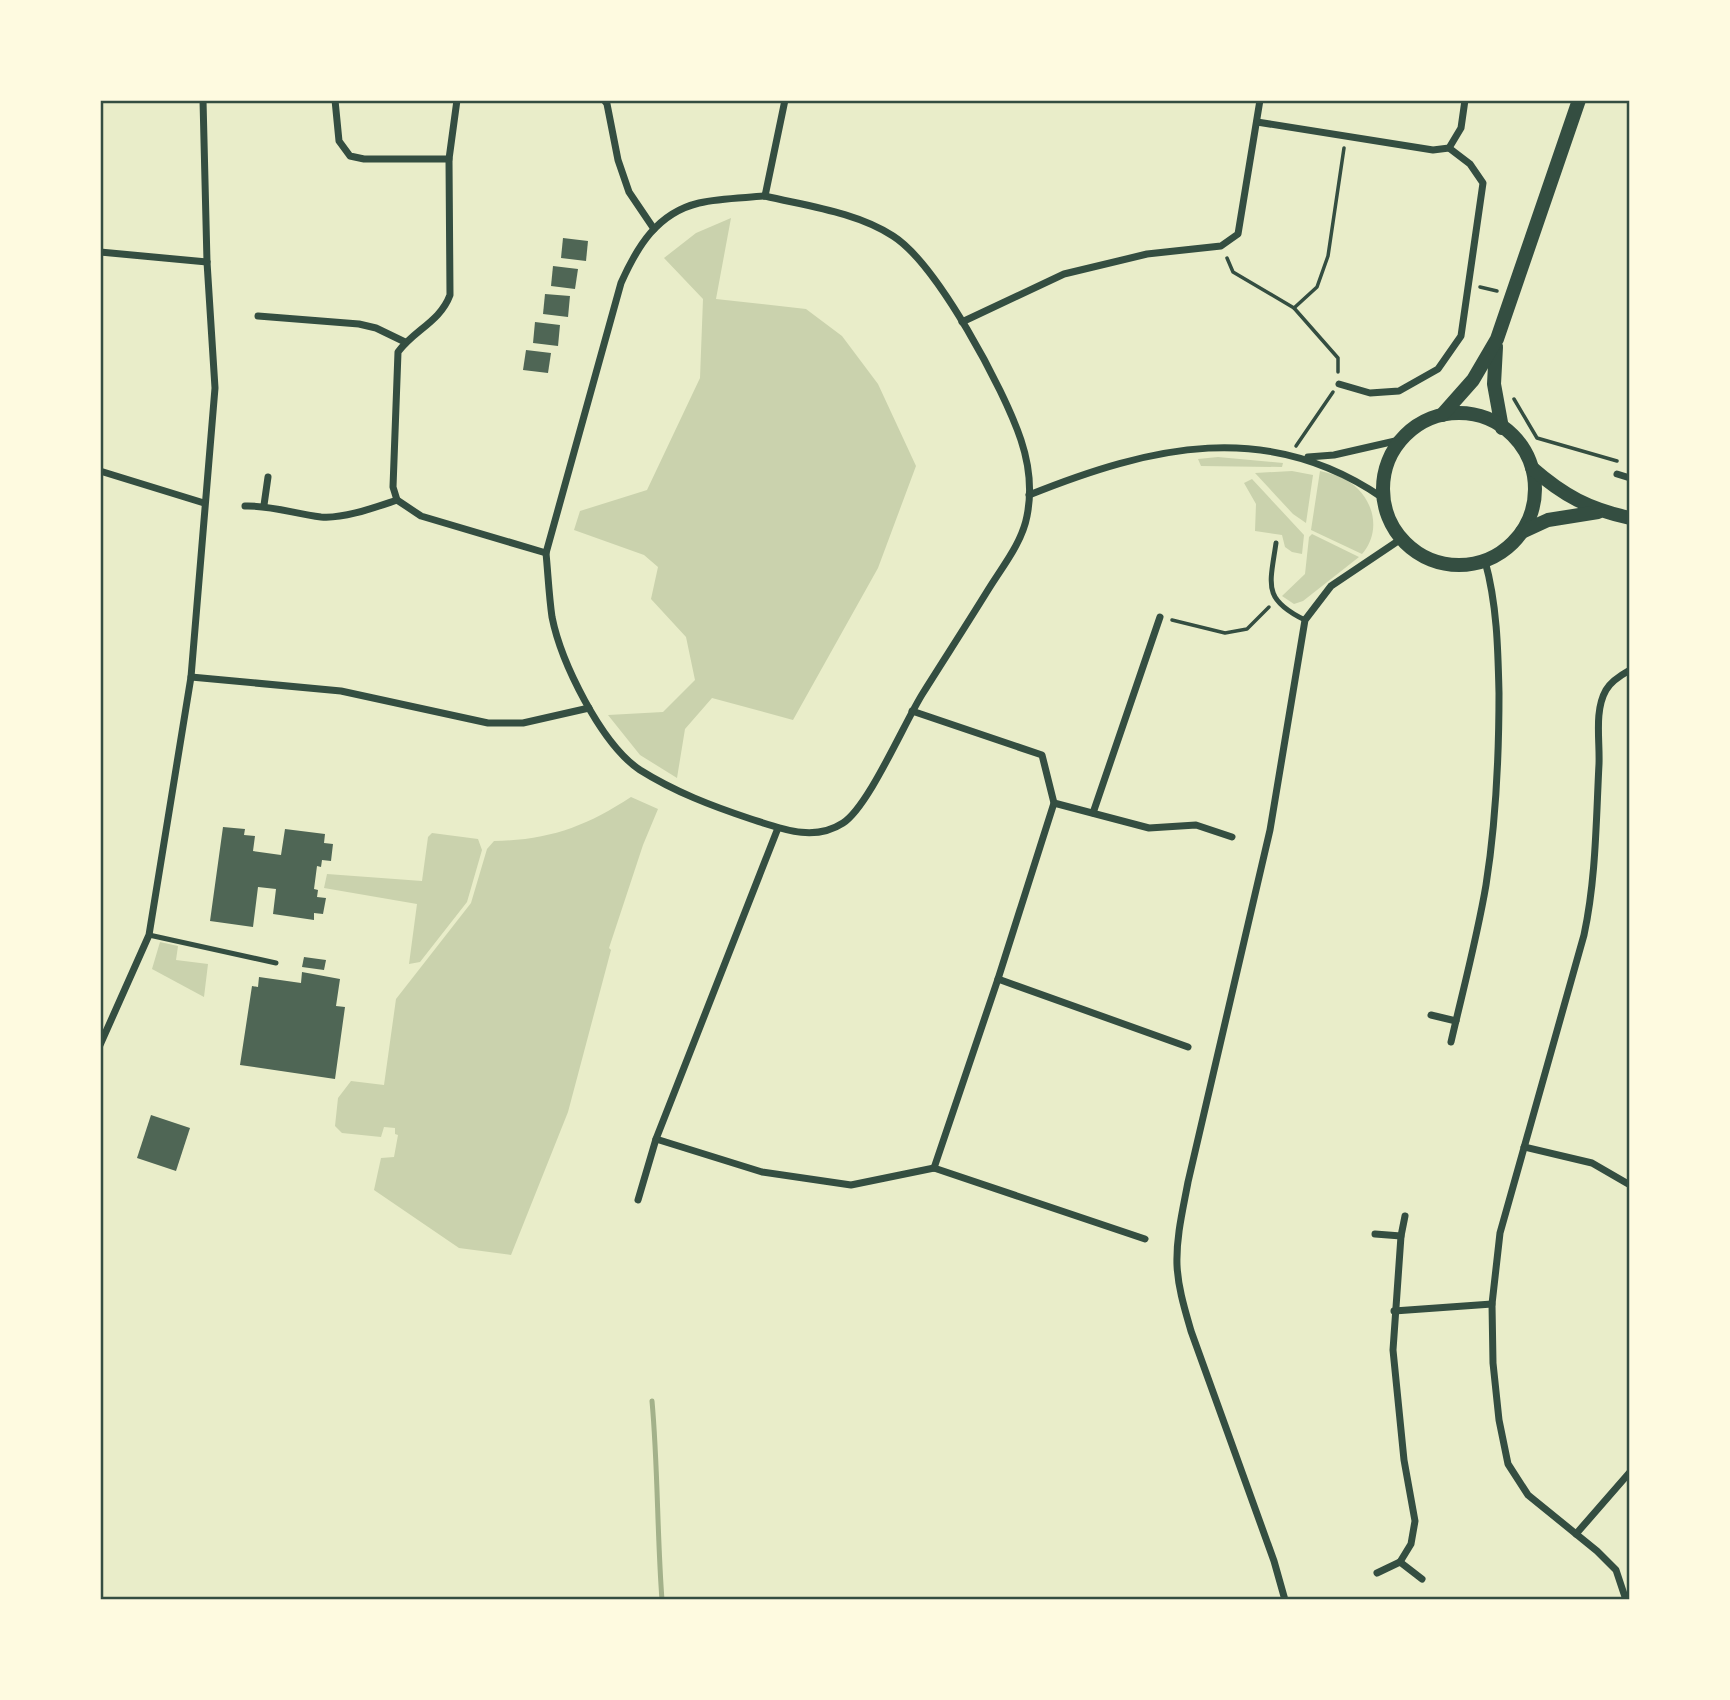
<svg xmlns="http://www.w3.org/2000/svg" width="1730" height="1700" viewBox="0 0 1730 1700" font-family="Inter,sans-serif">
  <rect width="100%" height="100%" fill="#e9edc9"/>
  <g fill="#cad2ad">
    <path d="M 731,218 L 716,299 L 806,309 L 842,336 L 878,384 L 916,466 L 878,568 L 793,720 L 712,698 L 685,729 L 677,778 L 640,755 L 608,715 L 663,712 L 695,680 L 686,637 L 651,599 L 658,567 L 644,555 L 574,530 L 580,511 L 647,490 L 700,378 L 703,299 L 664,258 L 696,233 Z"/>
    <path d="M 1218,457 L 1283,463 L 1282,467 L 1201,466 L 1198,459 Z"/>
    <path d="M 1292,471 L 1313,475 L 1306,523 L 1293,514 L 1255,473 Z"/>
    <path d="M 1320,471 C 1328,473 1338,475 1346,480 C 1373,495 1383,530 1362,554 L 1311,530 Z"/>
    <path d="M 1252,479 L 1304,535 L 1302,554 L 1292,552 L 1285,547 L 1282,535 L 1255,531 L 1256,504 L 1244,483 Z"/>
    <path d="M 1312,534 L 1359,557 L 1303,601 L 1294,604 L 1282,596 L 1305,574 L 1309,537 Z"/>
    <path d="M 631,797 L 658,809 L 643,845 L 609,948 L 611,950 L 568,1112 L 511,1255 L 459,1248 L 374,1190 L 381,1158 L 394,1157 L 398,1135 L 395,1134 L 395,1128 L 384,1127 L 381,1137 L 342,1133 L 335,1126 L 338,1098 L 351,1081 L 384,1085 L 396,999 L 471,903 L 487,849 L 494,841 C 549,840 585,827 631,797 Z"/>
    <path d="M 432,833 L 478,839 L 482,850 L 467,902 L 420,962 L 409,964 L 417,904 L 324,888 L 327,874 L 422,881 L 428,837 Z"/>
    <path d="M 160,942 L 178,946 L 176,960 L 208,964 L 204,997 L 152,969 Z"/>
  </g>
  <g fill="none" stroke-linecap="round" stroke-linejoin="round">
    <path stroke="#a3b18a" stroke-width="5" d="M 652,1401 C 658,1467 657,1534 662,1600"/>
  </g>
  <g fill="#4f6655">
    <path d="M 563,238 L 588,241 L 586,261 L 561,258 Z"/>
    <path d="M 553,266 L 578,269 L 575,289 L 551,286 Z"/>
    <path d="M 545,294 L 570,296 L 568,317 L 543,314 Z"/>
    <path d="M 535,322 L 560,325 L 558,346 L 533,343 Z"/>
    <path d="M 526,350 L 551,353 L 548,373 L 523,370 Z"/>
    <path d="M 223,827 L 245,829 L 244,835 L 255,836 L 253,851 L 281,855 L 285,829 L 325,834 L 324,843 L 333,844 L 331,861 L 322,860 L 321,867 L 317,866 L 314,889 L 318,890 L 317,897 L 326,898 L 323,914 L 314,913 L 314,920 L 273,914 L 276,889 L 258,887 L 253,927 L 210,921 Z"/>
    <path d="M 304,957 L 326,960 L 324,970 L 302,967 Z"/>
    <path d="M 302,972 L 340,979 L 336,1006 L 345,1007 L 335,1079 L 240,1065 L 252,986 L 258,987 L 259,977 L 301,983 Z"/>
    <path d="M 151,1115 L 190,1128 L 176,1171 L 137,1158 Z"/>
  </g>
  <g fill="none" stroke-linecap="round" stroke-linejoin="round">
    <g stroke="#344e41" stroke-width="3.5">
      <path d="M 1227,258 L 1233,272 L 1294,308 L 1338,358 L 1338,372"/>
      <path d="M 1480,287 L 1497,291"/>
      <path d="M 1294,308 L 1317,287 L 1328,256 L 1344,148"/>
      <path d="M 1514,399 L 1537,438 L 1617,461"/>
      <path d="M 1296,446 L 1333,392"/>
      <path d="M 1172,620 L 1225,633 L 1247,629 L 1269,607"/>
    </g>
    <g stroke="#344e41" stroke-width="5">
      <path d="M 1276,543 C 1270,585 1262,599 1305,620"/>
      <path d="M 149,935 L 276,963"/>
    </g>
    <g stroke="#344e41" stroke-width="7">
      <path d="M 335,100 L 339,141 L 350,156 L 364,159 L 449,159"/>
      <path d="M 457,100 L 449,159 L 450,295 C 440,322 414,330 398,352 L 393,487 L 397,500 L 421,516 L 546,553"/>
      <path d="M 604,100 L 607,104 L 618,160 L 629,192 L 654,229"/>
      <path d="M 1257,122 L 1433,150 L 1449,148 L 1461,128 L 1465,100"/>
      <path d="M 765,196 C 807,206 856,212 893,236 C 937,264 1004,389 1021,440 C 1029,464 1032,491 1027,516 C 1022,543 1002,567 988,590 C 967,624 945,658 923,693 C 904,723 869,806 843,823 C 814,842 782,829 751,819 C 712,806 675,792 640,770 C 601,744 561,662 552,617 C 549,596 548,574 546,553 L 621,283 C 637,247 657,213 699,203 C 720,198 743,198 765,196 Z"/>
      <path d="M 765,196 L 785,100"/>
      <path d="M 100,252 L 207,262"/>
      <path d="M 258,316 L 359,324 L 376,328 L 405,342"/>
      <path d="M 962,322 L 1064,274 L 1147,254 L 1221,246 L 1238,234 L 1260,100"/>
      <path d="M 1339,384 L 1370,393 L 1399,391 L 1438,369 L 1461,336 L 1483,183 L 1470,164 L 1449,148"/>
      <path d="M 1308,457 L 1334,455 L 1404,439"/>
      <path d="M 100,471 L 204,503"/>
      <path d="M 1617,474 L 1630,478"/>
      <path d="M 1029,495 C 1151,446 1267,418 1383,498"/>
      <path d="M 264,505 L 268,477"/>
      <path d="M 245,506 C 271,505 295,514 321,517 C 344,519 376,507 397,500"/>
      <path d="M 191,677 L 341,691 L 488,723 L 523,723 L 589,708"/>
      <path d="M 912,711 L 1042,755 L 1054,803 L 998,979 L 934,1168"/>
      <path d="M 1054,803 L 1149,828 L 1196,825 L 1232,837"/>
      <path d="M 1093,813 L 1160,617"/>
      <path d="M 998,979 L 1188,1047"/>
      <path d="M 1431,1015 L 1456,1021"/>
      <path d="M 1451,1042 C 1463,990 1477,938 1486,885 C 1496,822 1499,758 1499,693 C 1498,649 1497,604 1485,561"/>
      <path d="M 100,1045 L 149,935 L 191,677 L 215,388 L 207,262 L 203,100"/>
      <path d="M 656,1139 L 762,1172 L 851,1185 L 934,1168"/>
      <path d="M 1524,1147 L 1592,1163 L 1630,1185"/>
      <path d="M 934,1168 L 1145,1239"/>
      <path d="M 638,1200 L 656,1139 L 778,828"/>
      <path d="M 1375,1234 L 1401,1236"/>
      <path d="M 1394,1311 L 1492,1304"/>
      <path d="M 1576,1534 L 1630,1472"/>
      <path d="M 1400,1562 L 1411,1544 L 1415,1521 L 1404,1460 L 1393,1350 L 1401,1236 L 1405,1216"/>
      <path d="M 1377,1573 L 1400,1562 L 1422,1579"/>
      <path d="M 1285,1600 L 1274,1561 L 1191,1331 C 1185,1310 1178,1288 1177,1265 C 1176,1237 1183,1209 1188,1182 L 1270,830 L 1305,620 L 1331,586 L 1401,539"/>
      <path d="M 1626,1600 L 1616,1570 L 1597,1551 L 1528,1495 L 1508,1464 L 1499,1420 L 1493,1363 L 1492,1304 L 1500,1233 L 1584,935 C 1596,879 1596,822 1599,764 C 1600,741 1594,711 1606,690 C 1611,681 1621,675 1630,670"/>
    </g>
    <g stroke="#344e41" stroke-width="14">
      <path d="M 1496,347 L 1494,384 L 1502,428"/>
      <circle cx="1459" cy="489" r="76"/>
      <path d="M 1442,415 L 1473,380 L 1497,339 L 1579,100"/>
      <path d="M 1532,468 C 1564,496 1589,509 1630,518"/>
      <path d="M 1522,532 L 1548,520 L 1598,512"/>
    </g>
  </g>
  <rect width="1730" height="1700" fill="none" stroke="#fefae0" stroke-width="203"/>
  <rect x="102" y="102" width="1526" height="1496" fill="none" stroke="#344e41" stroke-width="2.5"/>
</svg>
